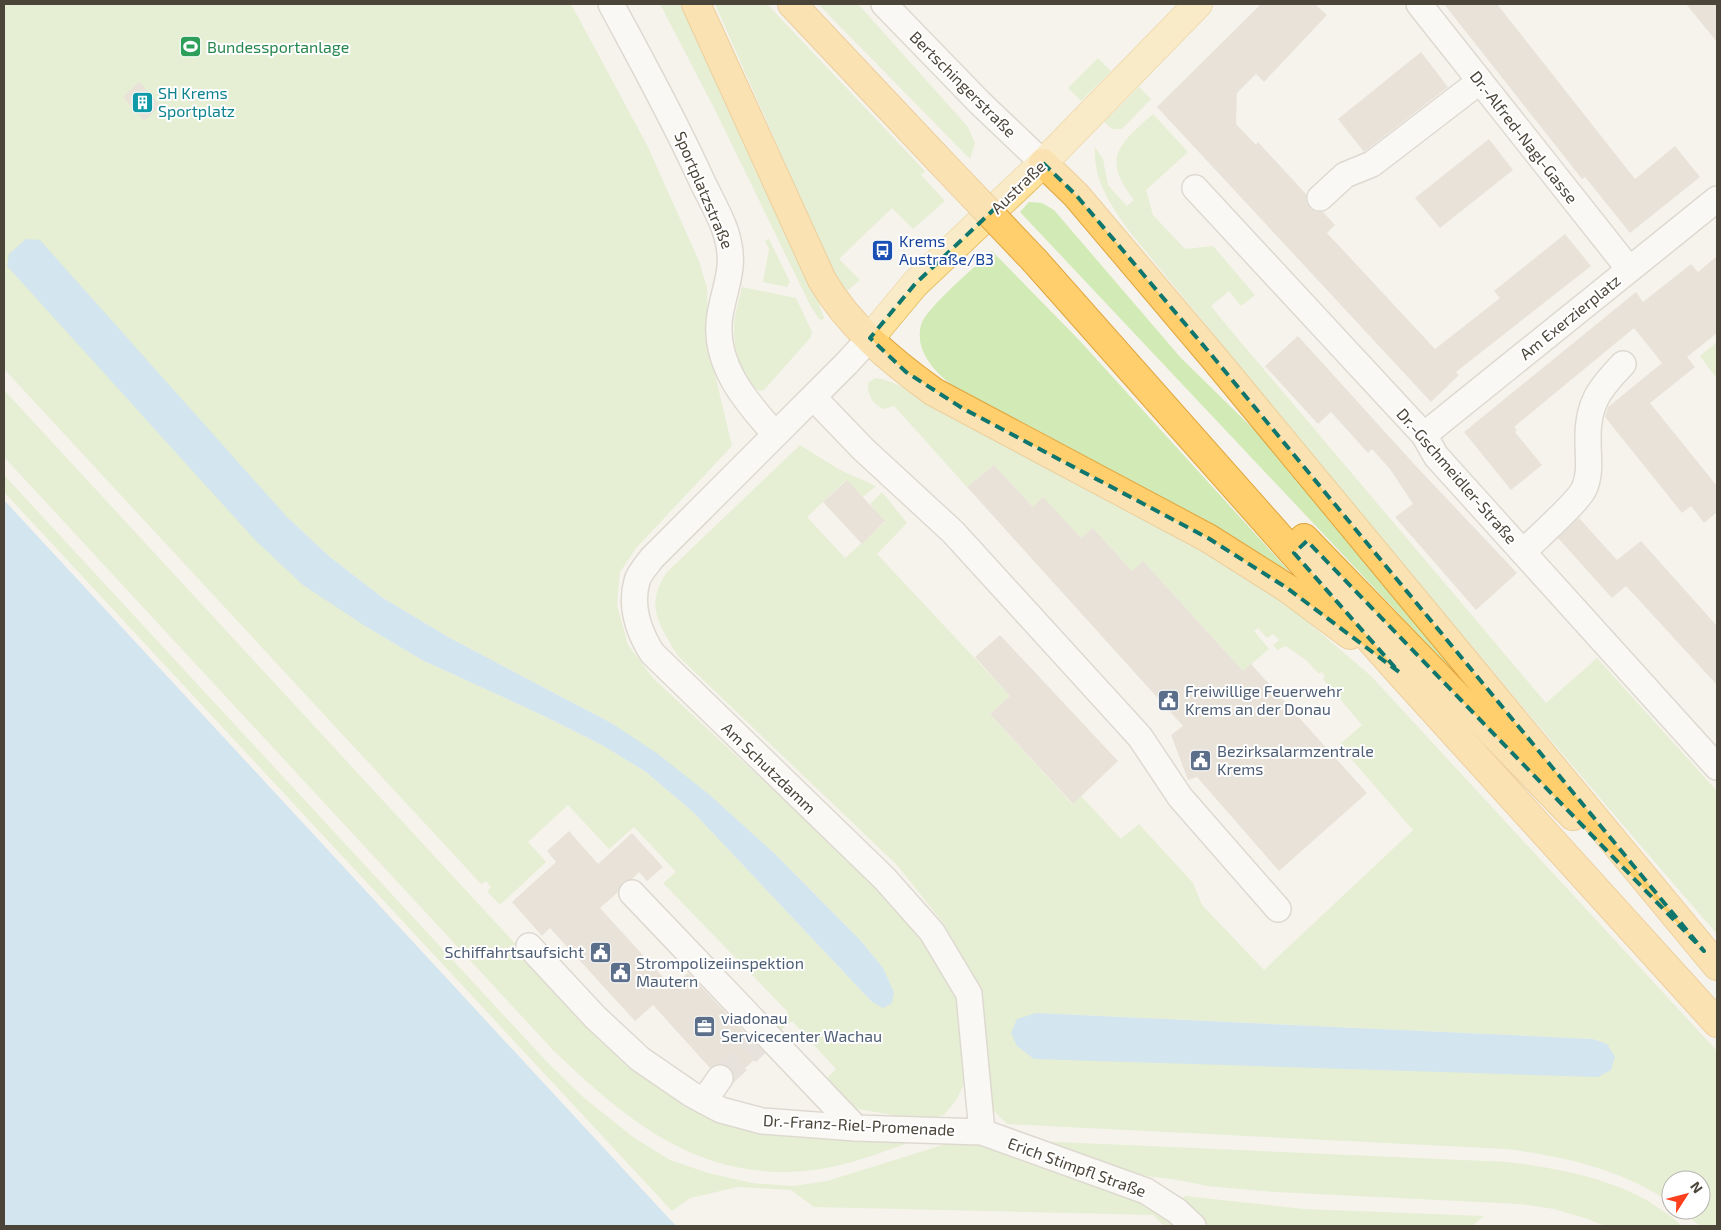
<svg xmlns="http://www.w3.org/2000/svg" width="1721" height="1230" viewBox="0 0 1721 1230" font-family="'Exo 2',sans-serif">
  <rect width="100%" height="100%" fill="#f6f3ec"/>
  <g fill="#d2eab5" fill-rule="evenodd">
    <path d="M 4,4 L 571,4 L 647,145 L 699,261 L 707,288 L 709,349 L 732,446 L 637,547 L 620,572 L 617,605 L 628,645 L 653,678 L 875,885 L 921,939 L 959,999 L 966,1079 L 957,1099 L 944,1115 L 923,1120 L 858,1109 L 843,1101 L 825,1080 L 836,1069 L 792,1021 L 780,1031 L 774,1025 L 788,1012 L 663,883 L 676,872 L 634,827 L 609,849 L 568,805 L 528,842 L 546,862 L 500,905 L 487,891 L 491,887 L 486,881 L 481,884 L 4,369 ZM 287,517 L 330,557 L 383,598 L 448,637 L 613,724 L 711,796 L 775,854 L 861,941 L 883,968 L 894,992 L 872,1002 L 693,812 L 646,772 L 602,745 L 542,715 L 422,660 L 365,626 Z"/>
    <path d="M 660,4 L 680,4 L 817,298 L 824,318 L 822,320 L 819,319 L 811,307 L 715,110 Z"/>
    <path d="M 715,4 L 767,4 L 925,171 L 921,175 L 945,201 L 913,229 L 892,208 L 839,259 L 860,280 L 846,292 L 832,270 Z"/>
    <path d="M 818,4 L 858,4 L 968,127 L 975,143 L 970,159 Z"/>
    <path d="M 1098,58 L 1111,71 L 1081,101 L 1068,88 Z"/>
    <path d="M 1139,87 L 1151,99 L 1122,129 L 1112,129 L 1104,122 Z"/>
    <path d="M 1153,114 L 1188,152 L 1146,190 L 1153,215 L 1185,249 L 1213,246 L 1255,295 L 1241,306 L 1229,291 L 1211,306 L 1223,321 L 1546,703 L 1597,658 L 1717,791 L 1717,934 C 1517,704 1322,467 1129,231 C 1110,204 1093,180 1095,147 L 1103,159 L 1108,185 L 1127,206 L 1134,200 C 1101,158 1119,144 1153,114 Z"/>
    <path d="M 1029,202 L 1042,203 L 1054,210 L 1181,358 L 1283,458 L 1493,714 L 1020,212 Z"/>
    <path d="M 769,239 L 790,282 L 787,287 L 763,282 L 769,249 L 765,241 Z"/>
    <path d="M 992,251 L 1079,340 L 1289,571 L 966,395 C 944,381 913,356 921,325 C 925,309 977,265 992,251 Z"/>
    <path d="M 742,287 L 796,298 L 812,332 L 811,337 L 764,390 L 761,391 C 739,384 731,338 735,318 C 736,308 740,297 742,287 Z"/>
    <path d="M 1717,342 L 1717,379 L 1700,356 Z"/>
    <path d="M 875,378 C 895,380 912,393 928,403 L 1202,549 L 1280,598 L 1371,676 L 1717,1051 L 1717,1226 L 1700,1226 L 1681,1210 L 1701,1210 L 1701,1180 L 1671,1180 L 1671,1203 C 1621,1169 1566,1157 1507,1149 L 1007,1124 L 989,1106 L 979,989 L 944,924 L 897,865 L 678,656 C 659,624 644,606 667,572 L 800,445 L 840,470 L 876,486 L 863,497 L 846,480 L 807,517 L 845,558 L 885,522 L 870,504 L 882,492 L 907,523 L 877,554 L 1010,696 L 990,714 L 1072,804 L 1081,796 L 1121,839 L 1139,824 L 1193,883 L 1202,905 L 1264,970 L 1413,830 L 1339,745 L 1362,725 L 1323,679 L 1325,677 L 1322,672 L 1319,674 L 1306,660 L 1286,646 L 1277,650 L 1273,645 L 1279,640 L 1273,634 L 1267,638 L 1258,628 L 1254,631 L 1269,649 L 1243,671 L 1143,561 L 1132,571 L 1093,528 L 1081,538 L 1033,507 L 994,465 L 967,487 L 894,406 L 884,409 C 872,404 868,396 868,383 ZM 1036,1013 L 1593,1039 L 1607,1044 Z"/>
    <path d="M 4,390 L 593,1028 L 703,1109 L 923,1138 C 890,1149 856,1163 821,1169 C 706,1186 631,1125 553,1050 L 4,457 Z"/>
    <path d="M 4,475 L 547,1062 L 583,1097 L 633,1137 L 670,1160 L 708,1173 L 752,1183 L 793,1186 L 827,1181 L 949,1143 L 998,1146 L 1143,1202 L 1177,1226 L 1164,1226 L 1153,1215 L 814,1207 L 791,1190 L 738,1187 L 690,1198 L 672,1211 L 4,492 Z"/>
    <path d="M 1036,1141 L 1508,1162 C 1570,1170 1635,1182 1682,1226 L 1605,1226 L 1588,1219 L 1554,1209 L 1520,1204 L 1275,1192 L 1207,1186 L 1178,1180 L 1122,1173 Z"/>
    <path d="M 1185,1196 L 1304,1209 L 1484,1216 L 1472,1226 L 1205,1226 L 1182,1204 L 1181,1199 Z"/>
  </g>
  <g fill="#a9d4f2">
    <path d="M 26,239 L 40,240 L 287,517 L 330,557 L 383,598 L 448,637 L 613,724 L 658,754 L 711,796 L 775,854 L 861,941 L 883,968 L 894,992 L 892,1003 L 883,1008 L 872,1002 L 693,812 L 646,772 L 602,745 L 542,715 L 422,660 L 365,626 L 303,585 L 256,541 L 7,266 L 9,254 Z"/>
    <path d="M 4,500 L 676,1226 L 4,1226 Z"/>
    <path d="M 1036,1013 L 1593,1039 L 1607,1044 L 1615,1057 L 1611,1070 L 1598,1077 L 1034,1059 L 1017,1046 L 1011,1033 L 1017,1019 Z"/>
  </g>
  <g fill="#d8cfc1">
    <path d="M 1261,4 L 1315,4 L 1327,15 L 1264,82 L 1256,74 L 1237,93 L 1236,124 L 1256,145 L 1258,142 L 1306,194 L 1306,202 L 1310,208 L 1316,212 L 1323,212 L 1335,225 L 1327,233 L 1435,349 L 1500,298 L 1494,291 L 1565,234 L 1591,266 L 1456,372 L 1459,375 L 1431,402 L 1157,107 Z"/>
    <path d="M 1444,4 L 1497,4 L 1635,179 L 1675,146 L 1700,177 L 1630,233 L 1585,177 L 1582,179 Z"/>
    <path d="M 1686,4 L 1717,4 L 1717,42 Z"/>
    <path d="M 1421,52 L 1448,87 L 1364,152 L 1338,119 Z"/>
    <path d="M 139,82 L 161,106 L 144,121 L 123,97 Z"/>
    <path d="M 1489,139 L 1513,170 L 1440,228 L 1415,198 Z"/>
    <path d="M 1717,256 L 1717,333 L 1687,357 L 1695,367 L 1650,403 L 1717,486 L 1717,512 L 1704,523 L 1691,506 L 1682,513 L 1605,417 L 1608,407 L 1662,363 L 1634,328 L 1514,427 L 1517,430 L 1515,432 L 1542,465 L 1511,490 L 1464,432 L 1636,292 L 1643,302 L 1691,264 L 1698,272 Z"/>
    <path d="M 1298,336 L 1414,464 L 1517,573 L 1476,610 L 1395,517 L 1413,504 L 1390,469 L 1372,449 L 1368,453 L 1331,412 L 1318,424 L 1265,366 Z"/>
    <path d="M 994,465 L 1033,507 L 1043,497 L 1081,538 L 1093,528 L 1132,571 L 1143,561 L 1243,671 L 1251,664 L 1367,793 L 1279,871 L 1197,777 L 1188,780 L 1171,735 L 1183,726 L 967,487 Z"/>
    <path d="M 847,480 L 885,521 L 862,544 L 823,502 Z"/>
    <path d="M 1579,518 L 1617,560 L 1641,541 L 1717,626 L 1717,685 L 1626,586 L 1612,598 L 1558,538 Z"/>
    <path d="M 1000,635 L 1118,761 L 1073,804 L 990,714 L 1010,696 L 975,657 Z"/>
    <path d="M 569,831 L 598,864 L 632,833 L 663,867 L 647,881 L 639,872 L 632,879 L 622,882 L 618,892 L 600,908 L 672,987 L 688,973 L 763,1052 L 734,1078 L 733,1071 L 728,1066 L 721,1064 L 710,1068 L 653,1005 L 635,1021 L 550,928 L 542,936 L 512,902 L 556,862 L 547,851 Z"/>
  </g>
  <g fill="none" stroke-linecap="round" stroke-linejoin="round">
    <path stroke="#d4d0c8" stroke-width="25" stroke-dasharray="25 12" stroke-linecap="butt" d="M 720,1078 L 757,1044"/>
    <defs>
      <g id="minor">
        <path d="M 611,4 C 642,62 674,119 701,179 C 709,196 719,213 725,230 C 737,266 726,281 720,315 C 712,363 746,402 775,434"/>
        <path d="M 884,4 L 980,103 L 1043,163"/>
        <path d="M 1419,4 L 1629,269"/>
        <path d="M 1195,188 L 1424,435 L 1436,456 L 1717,767"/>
        <path d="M 1320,198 L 1345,175 L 1372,164 L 1480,81"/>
        <path d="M 870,338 L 847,363 L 652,558 C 647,565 639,573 637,581 C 630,606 639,632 652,653 L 885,879 L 932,932 L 969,994 L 982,1132"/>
        <path d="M 814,398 L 863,449 L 953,532 L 1140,737 L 1180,797 L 1278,909"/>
        <path d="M 1424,435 L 1717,199"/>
        <path d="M 1523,552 C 1535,540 1578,502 1584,489 C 1591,474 1588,457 1588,441 C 1587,404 1599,389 1623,364"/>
        <path d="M 632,893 L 856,1128"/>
        <path d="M 529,946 L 595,1017 L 640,1059 L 691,1094 L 721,1110 L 762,1121 L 856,1128 L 982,1132 L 1146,1191 L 1177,1211 L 1193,1226"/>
        <path d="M 704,1101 L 720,1078"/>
      </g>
      <path id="major" d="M 870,338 L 915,284 L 1043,163 L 1198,4"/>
      <g id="highway">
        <path d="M 696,4 L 822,280 C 849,326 891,361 934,392 L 1208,538 L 1287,588 L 1350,635"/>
        <path d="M 792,4 L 938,159"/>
        <path d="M 1043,163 L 1076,195 L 1214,358 L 1717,966"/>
        <path d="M 1035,261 L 1399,672 L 1717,1023"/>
        <path d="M 1304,538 L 1573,816"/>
      </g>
    </defs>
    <use href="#minor" stroke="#c2bbae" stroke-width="28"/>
    <use href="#major" stroke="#e6c16a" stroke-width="30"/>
    <use href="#highway" stroke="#e0a43c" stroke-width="30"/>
    <use href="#minor" stroke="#fff" stroke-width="25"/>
    <use href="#major" stroke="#ffe39c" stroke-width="28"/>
    <use href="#highway" stroke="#ffcf6e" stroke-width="28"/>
    <defs>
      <path id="highway-bridge" d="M 938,159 L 1035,261"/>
    </defs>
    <use href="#highway-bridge" stroke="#e0a43c" stroke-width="30" stroke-linecap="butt"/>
    <use href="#highway-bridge" stroke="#ffcf6e" stroke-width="28"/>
  </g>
  <path d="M0 0H1721V1230H0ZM 1043,163 L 1076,195 L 1214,358 L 1704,951 L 1307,541 L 1294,553 L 1399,672 L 1287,588 L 1208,538 L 962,408 L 906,372 L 870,338 L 915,284 Z" fill="#f6f3ec" fill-opacity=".55" fill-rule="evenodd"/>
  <path fill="none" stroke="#0f766e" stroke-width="4" stroke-dasharray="10 6" stroke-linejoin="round" d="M 1043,163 L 1076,195 L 1214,358 L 1704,951 L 1307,541 L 1294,553 L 1399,672 L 1287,588 L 1208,538 L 962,408 L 906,372 L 870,338 L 915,284 Z"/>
  <defs>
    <symbol id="stadium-square" viewBox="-11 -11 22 22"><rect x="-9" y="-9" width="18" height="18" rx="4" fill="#2e9e5b" stroke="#fff"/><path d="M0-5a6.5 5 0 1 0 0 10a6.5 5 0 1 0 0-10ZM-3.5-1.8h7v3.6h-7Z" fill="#fff"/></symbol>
    <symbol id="building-square" viewBox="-11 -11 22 22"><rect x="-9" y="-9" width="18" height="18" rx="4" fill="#0f9aa8" stroke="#fff"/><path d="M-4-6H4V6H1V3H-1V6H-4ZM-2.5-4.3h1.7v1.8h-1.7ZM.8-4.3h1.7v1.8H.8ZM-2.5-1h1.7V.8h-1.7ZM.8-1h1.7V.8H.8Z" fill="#fff"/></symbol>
    <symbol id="bus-square" viewBox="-11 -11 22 22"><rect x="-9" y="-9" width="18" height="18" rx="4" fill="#1a4fb4" stroke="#fff"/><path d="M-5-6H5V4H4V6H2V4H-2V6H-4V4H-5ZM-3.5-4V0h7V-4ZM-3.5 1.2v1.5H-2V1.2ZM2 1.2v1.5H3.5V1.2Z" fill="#fff"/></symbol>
    <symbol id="civic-square" viewBox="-11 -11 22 22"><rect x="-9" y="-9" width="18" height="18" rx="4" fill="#5c6f8a" stroke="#fff"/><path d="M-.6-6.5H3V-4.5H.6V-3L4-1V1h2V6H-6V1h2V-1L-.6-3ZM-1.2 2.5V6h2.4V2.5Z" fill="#fff"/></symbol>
    <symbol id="office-square" viewBox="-11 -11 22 22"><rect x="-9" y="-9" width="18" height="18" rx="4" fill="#5c6f8a" stroke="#fff"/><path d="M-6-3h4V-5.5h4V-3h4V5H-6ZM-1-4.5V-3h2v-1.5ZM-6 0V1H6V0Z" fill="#fff"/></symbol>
  </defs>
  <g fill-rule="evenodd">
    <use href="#stadium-square" x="178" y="34" width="25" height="25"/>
    <use href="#building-square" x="130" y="90" width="25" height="25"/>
    <use href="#bus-square" x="870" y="238" width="25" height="25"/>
    <use href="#civic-square" x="1156" y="688" width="25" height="25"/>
    <use href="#civic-square" x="1188" y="748" width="25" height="25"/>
    <use href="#civic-square" x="588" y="940" width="25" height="25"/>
    <use href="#civic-square" x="608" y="960" width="25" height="25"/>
    <use href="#office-square" x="692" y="1014" width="25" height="25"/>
  </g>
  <g text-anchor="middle" stroke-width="4" stroke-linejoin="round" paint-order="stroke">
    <g font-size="16" fill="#27864d" stroke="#fff" text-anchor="start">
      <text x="207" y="53">Bundessportanlage</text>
    </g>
    <g font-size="16" fill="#4b4439" stroke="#fff">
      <text transform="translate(963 84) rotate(45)" y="6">Bertschingerstraße</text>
      <text transform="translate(1524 137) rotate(52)" y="6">Dr.-Alfred-Nagl-Gasse</text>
      <text transform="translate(1018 187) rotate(-44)" y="6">Austraße</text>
      <text transform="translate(704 190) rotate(67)" y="6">Sportplatzstraße</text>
      <text transform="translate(1570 317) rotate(-39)" y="6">Am Exerzierplatz</text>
      <text transform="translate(1457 476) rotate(49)" y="6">Dr.-Gschmeidler-Straße</text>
      <text transform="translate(769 768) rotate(44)" y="6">Am Schutzdamm</text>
      <text transform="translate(859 1125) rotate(3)" y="6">Dr.-Franz-Riel-Promenade</text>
      <text transform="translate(1077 1167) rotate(20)" y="6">Erich Stimpfl Straße</text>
    </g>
    <g font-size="16" fill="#0d838f" stroke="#fff" text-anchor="start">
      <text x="158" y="99">SH Krems<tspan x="158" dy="18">Sportplatz</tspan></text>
    </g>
    <g font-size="16" fill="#164399" stroke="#fff" text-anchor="start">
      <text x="899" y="247">Krems<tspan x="899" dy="18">Austraße/B3</tspan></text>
    </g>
    <g font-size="16" fill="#4e5e75" stroke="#fff" text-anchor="start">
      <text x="1185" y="697">Freiwillige Feuerwehr<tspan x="1185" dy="18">Krems an der Donau</tspan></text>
      <text x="1217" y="757">Bezirksalarmzentrale<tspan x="1217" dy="18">Krems</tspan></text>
      <text x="584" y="958" text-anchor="end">Schiffahrtsaufsicht</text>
      <text x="636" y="969">Strompolizeiinspektion<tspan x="636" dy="18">Mautern</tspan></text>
      <text x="721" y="1024">viadonau<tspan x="721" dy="18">Servicecenter Wachau</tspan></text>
    </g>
  </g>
  <rect width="1721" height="1230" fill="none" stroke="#4b4439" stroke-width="10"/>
  <g transform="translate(1686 1195) rotate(54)"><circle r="24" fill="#ffffff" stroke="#b7b4b0"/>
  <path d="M0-4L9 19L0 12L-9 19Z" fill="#fc3f1d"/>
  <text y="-8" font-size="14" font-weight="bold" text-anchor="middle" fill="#4b4439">N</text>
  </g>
</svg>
